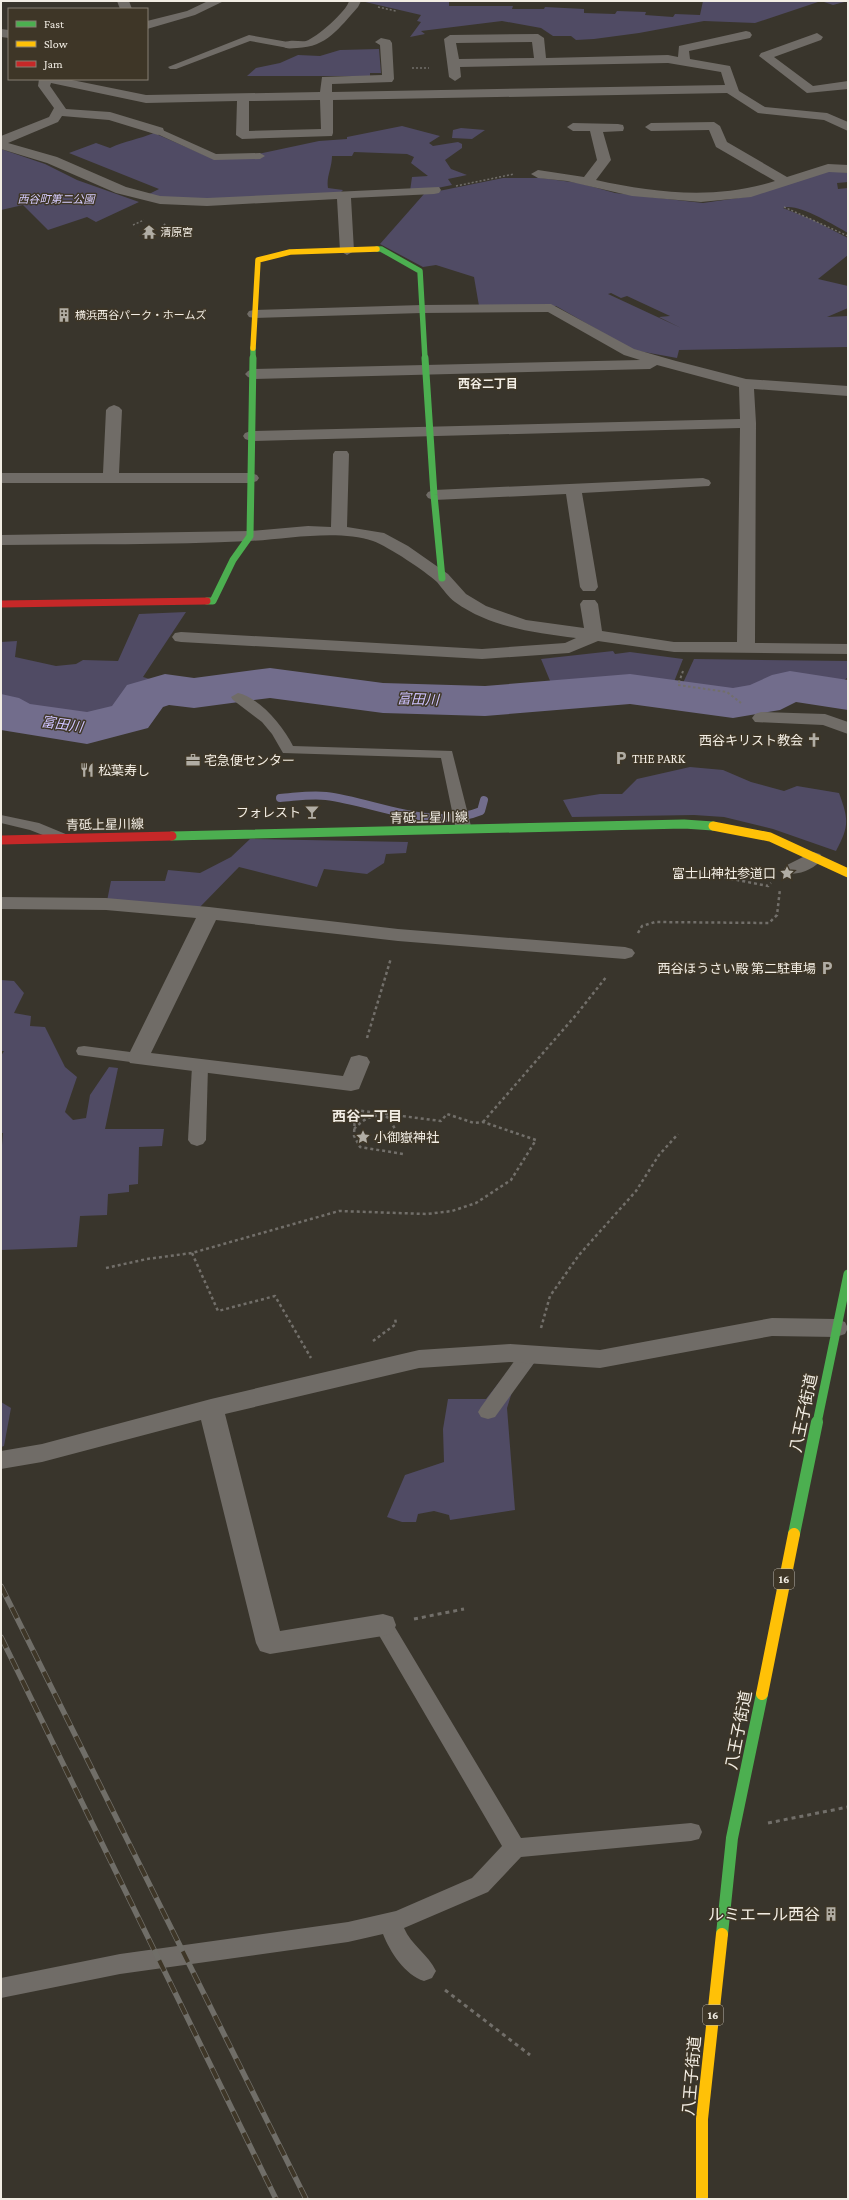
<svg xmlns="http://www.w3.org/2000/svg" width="849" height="2200" viewBox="0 0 849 2200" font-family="'Crimson Pro','Noto Sans JP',serif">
  <rect width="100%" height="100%" fill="#39352c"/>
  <g fill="#504b64" fill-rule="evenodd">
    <path d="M 361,1 L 449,2 L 449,6 L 513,6 L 512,9 L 544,9 L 545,7 L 584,9 L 584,13 L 615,14 L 617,11 L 646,12 L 645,15 L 673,17 L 675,14 L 700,15 L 703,1 L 848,1 L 833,5 L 821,1 L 755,23 L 704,21 L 639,33 L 594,39 L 576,40 L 571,36 L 553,36 L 541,28 L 502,21 L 421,31 L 425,34 L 410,37 L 421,22 L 417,21 L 421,15 Z"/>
    <path d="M 379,49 L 381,73 L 370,73 L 370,76 L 247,76 L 256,68 L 280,63 L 298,55 L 320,56 L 340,50 Z"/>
    <path d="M 402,126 L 440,136 L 429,143 L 433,146 L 458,142 L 462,144 L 462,148 L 445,160 L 451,169 L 467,175 L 448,179 L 452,185 L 423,191 L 410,191 L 412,177 L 428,176 L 411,163 L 414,157 L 407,154 L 354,152 L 352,156 L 332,156 C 332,168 326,177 328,188 L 343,190 L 340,193 L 189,201 L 147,195 L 159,189 L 69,153 L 96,143 L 110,148 C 125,141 139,139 154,133 L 209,157 L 258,154 L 319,141 L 347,139 L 347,137 Z"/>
    <path d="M 461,128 L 485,130 L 472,139 L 452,138 L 453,130 Z"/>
    <path d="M 1,149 L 45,164 L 77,180 L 139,202 L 96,222 L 87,217 L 48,230 L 23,205 L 1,210 Z"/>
    <path d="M 828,170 L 848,173 L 848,182 L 837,183 L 838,189 L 848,188 L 848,233 C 834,225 796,202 783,208 L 813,220 L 848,238 L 848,255 L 818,279 L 848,286 L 848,308 L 827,317 L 848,316 L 848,347 L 679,350 L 677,358 L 633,350 L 556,306 L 479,306 L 474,277 L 436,265 L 423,267 L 380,244 L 424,194 L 503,178 L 541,178 L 579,183 L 615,193 L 703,203 L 745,197 ZM 611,293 L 621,298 L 627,296 L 670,316 L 659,317 L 681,328 L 608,294 Z"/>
    <path d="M 186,612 L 143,677 L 166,684 L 145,691 L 122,715 L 89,724 L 21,715 L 1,705 L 1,642 L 17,641 L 15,657 L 56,666 L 76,664 L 83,660 L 118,661 L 139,614 Z"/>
    <path d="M 613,651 L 615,654 L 630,652 L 683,659 L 672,687 L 724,694 L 729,700 L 623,686 L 553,688 L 541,659 Z"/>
    <path d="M 694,659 L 848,661 L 848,677 L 839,685 L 827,684 L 824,680 L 776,680 L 739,696 L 729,689 L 683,683 Z"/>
    <path d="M 690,767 L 723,770 L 751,782 L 784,791 L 797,786 L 839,793 C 849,820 849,826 836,851 L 773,829 L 724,817 L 694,815 L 572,817 L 563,800 L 600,794 L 622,794 L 637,779 Z"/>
    <path d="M 250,839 L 408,842 L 406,853 L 386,854 L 384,863 L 367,874 L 324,869 L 317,887 L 239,867 L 199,908 L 107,901 L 111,881 L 165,881 L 168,870 L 200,873 L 231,857 Z"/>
    <path d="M 1,980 L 14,981 L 24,993 L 14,1013 L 31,1016 L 30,1026 L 45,1027 L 65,1067 L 77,1077 L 65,1112 L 73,1120 L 86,1118 L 90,1095 L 109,1067 L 118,1068 L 105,1129 L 164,1129 L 162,1146 L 139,1147 L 138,1184 L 129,1185 L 129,1192 L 108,1194 L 107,1215 L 80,1216 L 77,1247 L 1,1250 L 1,1157 L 3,1133 L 1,1133 L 1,1056 L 4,1051 L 1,1051 Z"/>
    <path d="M 515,1362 L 534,1363 L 512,1392 L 507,1408 L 515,1510 L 450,1520 L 449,1515 L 434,1511 L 418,1514 L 416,1522 L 402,1522 L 387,1517 L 405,1475 L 444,1462 L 443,1429 L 448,1399 L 486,1399 Z"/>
    <path d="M 1,1402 L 11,1408 L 4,1446 L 1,1447 Z"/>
  </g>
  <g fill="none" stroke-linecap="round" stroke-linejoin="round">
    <path stroke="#726d8c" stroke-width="8" d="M 280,798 C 295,797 311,794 326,796 C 375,802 432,831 481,811 L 484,800"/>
    <path fill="#726d8c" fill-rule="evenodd" d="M 270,668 L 383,683 L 485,686 L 630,674 L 733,688 L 750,685 L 772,675 L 790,671 L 848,680 L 848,710 L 796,702 L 780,710 L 733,718 L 630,704 L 485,716 L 383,713 L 270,698 L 194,708 L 169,705 L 163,707 L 148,728 L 87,744 L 1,730 L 1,694 L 19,698 L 30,704 L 87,712 L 112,706 L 127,685 L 165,674 L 194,678 Z"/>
    <g stroke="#726f6a" stroke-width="1.5" stroke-dasharray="2 2" stroke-linecap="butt">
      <path d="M 378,7 L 396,11"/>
      <path d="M 412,68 L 429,68"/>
      <path d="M 456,186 L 514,174"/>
      <path d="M 784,207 L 848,236"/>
      <path d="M 133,225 L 144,220"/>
      <path d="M 161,228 L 166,223"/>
    </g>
    <path stroke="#726f6a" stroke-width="2" stroke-dasharray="2.5 2.5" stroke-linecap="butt" d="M 683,671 L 678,685 L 727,692 L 741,703"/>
    <g stroke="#726f6a" stroke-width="2.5" stroke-dasharray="3 3" stroke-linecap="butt">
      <path d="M 701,873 L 768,886 L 771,883"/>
      <path d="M 638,933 L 642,926 L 655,922 L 769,923 L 777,915 L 780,889"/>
      <path d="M 367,1038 L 391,958"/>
      <path d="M 355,1111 L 354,1136 L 360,1147 L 403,1154"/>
      <path d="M 483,1122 L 576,1015 L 607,976"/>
      <path d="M 354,1129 C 363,1119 375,1112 389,1118 L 395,1129 L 388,1137 L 383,1137 L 381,1134 L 382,1130"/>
      <path d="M 192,1253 L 218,1311 L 275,1296 L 311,1358"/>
      <path d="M 106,1268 L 147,1259 L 192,1253 L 339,1211 L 427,1214 L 452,1211 L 476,1203 L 511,1180 L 536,1140 L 483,1122 L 474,1123 L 447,1114 L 441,1121 L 355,1110"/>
      <path d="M 541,1328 L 550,1296 L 579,1255 L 636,1191 L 659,1155 L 678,1134"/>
      <path d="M 373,1341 L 396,1324 L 395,1318"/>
    </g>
    <g stroke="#726f6a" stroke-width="3" stroke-dasharray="4 4" stroke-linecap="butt">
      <path d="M 414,1619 L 464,1609"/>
      <path d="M 768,1823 L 848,1807"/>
      <path d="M 445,1990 L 530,2055"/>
    </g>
    <g fill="#706c67" fill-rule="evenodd">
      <path d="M 249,35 L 288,42 L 293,45 L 288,48 L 250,41 L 176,69 L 170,69 L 168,67 Z"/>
      <path d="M 158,128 L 216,154 L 260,153 L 265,156 L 260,159 L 214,160 L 155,133 L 155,129 Z"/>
      <path d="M 238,693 C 260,698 283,726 293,746 L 452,751 L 472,830 L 469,833 L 459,833 L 456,830 L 441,758 L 283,753 L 272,734 L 262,722 L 233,700 L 231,697 Z"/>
      <path d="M 1,815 L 39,823 L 68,835 L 71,838 L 68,841 L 63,843 L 30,830 L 1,823 Z"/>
      <path d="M 84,1046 L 138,1053 L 144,1054 L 146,1058 L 144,1062 L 138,1063 L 78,1055 L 76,1051 L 78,1047 Z"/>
      <path d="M 200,1061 L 206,1062 L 208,1066 L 206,1140 L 203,1144 L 197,1146 L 191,1144 L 188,1140 L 192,1066 L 194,1062 Z"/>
      <path d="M 530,1347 L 537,1349 L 539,1354 L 537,1359 L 495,1417 L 488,1419 L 481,1417 L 478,1412 L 481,1407 L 523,1349 Z"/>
      <path d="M 383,1617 L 390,1619 L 521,1838 L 691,1823 L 699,1825 L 702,1832 L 699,1839 L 691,1841 L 521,1857 L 488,1892 L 404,1928 C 411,1945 428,1954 436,1971 L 432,1978 L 424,1981 C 405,1975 390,1952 383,1934 L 348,1942 L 120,1974 L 1,1998 L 1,1978 L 120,1954 L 348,1922 L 396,1911 L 472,1878 L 502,1846 L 373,1625 L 376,1619 Z"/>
    </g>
    <g fill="#706c67" fill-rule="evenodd">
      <path d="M 117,1 L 129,1 L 132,9 L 120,9 Z"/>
      <path d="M 208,1 L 224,1 L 195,15 L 147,29 L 147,21 L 187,11 Z"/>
      <path d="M 349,1 L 361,1 L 358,7 C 339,28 327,47 297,48 C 291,48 286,50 282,45 C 287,38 298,42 306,41 C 316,38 347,11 349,1 Z"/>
      <path d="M 1,29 L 9,30 L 9,38 L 1,37 Z"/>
      <path d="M 746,31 L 750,32 L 752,35 L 750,38 L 689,51 L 690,59 L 730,66 L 739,91 L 765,107 L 827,113 L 848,122 L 848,131 L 824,120 L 758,113 L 727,93 L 333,100 L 333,133 L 332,136 L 242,139 L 236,135 L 237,101 L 146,103 L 51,83 L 50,86 L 66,109 L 110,112 L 163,128 L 164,131 L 158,135 L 109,120 L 62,116 L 58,122 L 8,143 L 57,157 L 126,187 L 160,196 L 207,198 L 439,187 L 441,190 L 439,193 L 434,194 L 351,198 L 354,251 L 347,255 L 340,251 L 337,199 L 207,206 L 160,204 L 116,193 L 47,163 L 1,149 L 1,136 L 49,117 L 54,108 L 38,86 L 39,79 L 67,79 L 146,95 L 320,92 L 322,77 L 382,75 L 380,45 L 375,42 L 381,38 L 390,40 L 392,43 L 394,79 L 392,82 L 332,84 L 332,92 L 725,85 L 721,72 L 668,63 L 460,67 L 461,77 L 455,81 L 449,77 L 444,39 L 450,35 L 538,34 L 544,38 L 546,58 L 668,55 L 678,57 L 679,46 ZM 532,42 L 534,58 L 459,59 L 456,43 ZM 320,100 L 321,129 L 249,131 L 249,101 Z"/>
      <path d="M 817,33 L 823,37 L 821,40 L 774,57 L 813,86 L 848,81 L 848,89 L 807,93 L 759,56 L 761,53 Z"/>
      <path d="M 714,122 L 720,126 L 727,142 L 787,177 L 828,164 L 848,165 L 848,173 L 829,172 L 751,197 L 701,202 L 632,196 L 567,181 L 538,178 L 531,174 L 538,170 L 584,177 L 597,160 L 590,131 L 573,131 L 567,127 L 573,123 L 618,124 L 623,125 L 624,128 L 623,131 L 603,132 L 611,160 L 596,180 C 655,193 716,200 775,181 L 716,147 L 709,130 L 651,131 L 645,127 L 651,123 Z"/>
      <path d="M 551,304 L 634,349 L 676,361 L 746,379 L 848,386 L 848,396 L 754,389 L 756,423 L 755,643 L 848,644 L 848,654 L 674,652 L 598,641 L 569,653 L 482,659 L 181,642 L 175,641 L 172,637 L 175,633 L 181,632 L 482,649 L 565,643 L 576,638 C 534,632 491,628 455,602 C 448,597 443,589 437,582 C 425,571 389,547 373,541 C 338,529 286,539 250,541 C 167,545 84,544 1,545 L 1,535 L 250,531 L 308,526 L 331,527 L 333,454 L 335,451 L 347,451 L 349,454 L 347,527 L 384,533 L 408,546 L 448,574 L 466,594 L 486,606 L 526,620 L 584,628 L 580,604 L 583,600 L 595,600 L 598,604 L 602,631 L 674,642 L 737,642 L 740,428 L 251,441 L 245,439 L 243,436 L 245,433 L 251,431 L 740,419 L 739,387 L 657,365 L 650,369 L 253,379 L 248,377 L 245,374 L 248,371 L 253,369 L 640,360 L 624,355 L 548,312 L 422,313 L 254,318 L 249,317 L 247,314 L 249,311 L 254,310 L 422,305 Z"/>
      <path d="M 114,405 L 119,407 L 122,410 L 119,473 L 251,473 L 257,475 L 259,478 L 257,481 L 251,483 L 1,483 L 1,473 L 103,473 L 106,410 L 109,407 Z"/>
      <path d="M 703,478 L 709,480 L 711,483 L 709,486 L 582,493 L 598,587 L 595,591 L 583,591 L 580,587 L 566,494 L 434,500 L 428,498 L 426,495 L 428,492 L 434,490 Z"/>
      <path d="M 761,712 L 825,714 L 848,722 L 848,734 L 823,725 L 755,722 L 752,718 L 755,714 Z"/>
      <path d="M 813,852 L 820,854 L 823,858 C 816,868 799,876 787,873 L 784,869 L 787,865 Z"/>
      <path d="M 1,897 L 106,898 L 209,907 L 398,929 L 625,947 L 632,949 L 635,953 L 632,957 L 625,959 L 398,941 L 216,920 L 151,1053 L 343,1076 L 351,1057 L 359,1055 L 367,1057 L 370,1062 L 359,1089 L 351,1091 L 130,1063 L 127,1058 L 196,918 L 106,910 L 1,909 Z"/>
      <path d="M 772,1318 L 836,1319 L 845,1322 L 848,1328 L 845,1334 L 836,1337 L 772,1336 L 600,1368 L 510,1362 L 419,1368 L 225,1414 L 280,1631 L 383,1614 L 393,1617 L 396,1625 L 393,1633 L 383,1636 L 270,1654 L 260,1651 L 256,1643 L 201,1420 L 42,1462 L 1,1469 L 1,1451 L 42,1444 L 211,1399 L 419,1350 L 510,1344 L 600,1350 Z"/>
    </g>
    <g stroke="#4caf50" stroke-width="5.5">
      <path d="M 377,249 L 381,249 L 420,271 L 425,359"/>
      <path d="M 253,359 L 253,348"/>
    </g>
    <g stroke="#4caf50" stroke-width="7">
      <path d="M 425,358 L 434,495 L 442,578"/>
      <path d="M 207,601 L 213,601 L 233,560 L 250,536 L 253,358"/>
    </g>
    <g stroke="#4caf50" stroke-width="9">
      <path d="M 172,836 L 684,824 L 713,826"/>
      <path d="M 817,1423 L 848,1274"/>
    </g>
    <g stroke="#4caf50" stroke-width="12">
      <path d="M 794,1534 L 817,1422"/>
      <path d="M 722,1934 L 732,1838 L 762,1694"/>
    </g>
    <path stroke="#ffc107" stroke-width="5.5" d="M 253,348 L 258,260 L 290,252 L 377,249"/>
    <path stroke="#ffc107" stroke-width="9" d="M 713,826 L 770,837 L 848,873"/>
    <g stroke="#ffc107" stroke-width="12">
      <path d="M 762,1694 L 794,1534"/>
      <path d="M 702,2199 L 702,2119 L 722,1934"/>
    </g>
    <path stroke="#c62828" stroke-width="7" d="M 1,604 L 207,601"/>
    <path stroke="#c62828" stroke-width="9" d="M 1,840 L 172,836"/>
    <defs>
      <g id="rail">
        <path d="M 1,1586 L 306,2199"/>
        <path d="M 1,1637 L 276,2199"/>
      </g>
    </defs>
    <use href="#rail" stroke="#706e68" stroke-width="5.5"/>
    <use href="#rail" stroke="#3e3627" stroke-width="4" stroke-dasharray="12" stroke-linecap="butt"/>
  </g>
  <defs>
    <symbol id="temple-bare" viewBox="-9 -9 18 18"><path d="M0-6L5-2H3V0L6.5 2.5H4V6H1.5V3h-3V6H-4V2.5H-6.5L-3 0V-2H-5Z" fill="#b1ada4" stroke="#3e3627" stroke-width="2.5" paint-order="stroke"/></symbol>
    <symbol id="building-bare" viewBox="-9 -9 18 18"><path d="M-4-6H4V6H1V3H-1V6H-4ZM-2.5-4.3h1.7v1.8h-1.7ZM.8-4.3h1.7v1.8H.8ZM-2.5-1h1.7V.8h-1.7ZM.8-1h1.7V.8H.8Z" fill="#b1ada4" stroke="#3e3627" stroke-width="2.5" paint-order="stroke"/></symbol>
    <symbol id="church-bare" viewBox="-9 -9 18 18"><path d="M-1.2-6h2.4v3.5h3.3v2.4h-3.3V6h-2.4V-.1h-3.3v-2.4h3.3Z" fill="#b1ada4" stroke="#3e3627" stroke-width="2.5" paint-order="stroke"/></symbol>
    <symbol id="parking-bare" viewBox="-9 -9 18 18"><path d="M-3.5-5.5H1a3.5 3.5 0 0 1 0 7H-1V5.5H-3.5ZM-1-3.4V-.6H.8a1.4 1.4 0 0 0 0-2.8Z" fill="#b1ada4" stroke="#3e3627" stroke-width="2.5" paint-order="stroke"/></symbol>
    <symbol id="office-bare" viewBox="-9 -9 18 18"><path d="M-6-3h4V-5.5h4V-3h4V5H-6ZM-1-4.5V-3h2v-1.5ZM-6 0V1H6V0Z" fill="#b1ada4" stroke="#3e3627" stroke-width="2.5" paint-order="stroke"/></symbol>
    <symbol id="restaurant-bare" viewBox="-9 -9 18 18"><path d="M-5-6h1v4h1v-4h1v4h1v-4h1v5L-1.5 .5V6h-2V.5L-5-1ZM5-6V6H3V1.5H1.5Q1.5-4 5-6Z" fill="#b1ada4" stroke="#3e3627" stroke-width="2.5" paint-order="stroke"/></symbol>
    <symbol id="bar-bare" viewBox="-9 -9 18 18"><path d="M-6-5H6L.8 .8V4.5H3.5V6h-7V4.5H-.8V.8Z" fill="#b1ada4" stroke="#3e3627" stroke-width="2.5" paint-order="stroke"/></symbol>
    <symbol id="sight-bare" viewBox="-9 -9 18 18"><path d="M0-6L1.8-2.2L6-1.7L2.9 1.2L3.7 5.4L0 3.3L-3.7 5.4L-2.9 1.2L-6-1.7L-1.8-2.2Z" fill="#b1ada4" stroke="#3e3627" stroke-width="2.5" paint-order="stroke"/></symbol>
  </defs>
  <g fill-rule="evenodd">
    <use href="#temple-bare" x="139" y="222" width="20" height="20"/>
    <use href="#building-bare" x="54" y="305" width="20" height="20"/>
    <use href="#church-bare" x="804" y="730" width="20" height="20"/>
    <use href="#parking-bare" x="611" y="748" width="20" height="20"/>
    <use href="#office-bare" x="183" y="750" width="20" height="20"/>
    <use href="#restaurant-bare" x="77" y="760" width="20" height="20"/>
    <use href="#bar-bare" x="302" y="802" width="20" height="20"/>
    <use href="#sight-bare" x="777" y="863" width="20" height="20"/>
    <use href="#parking-bare" x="817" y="958" width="20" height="20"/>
    <use href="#sight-bare" x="353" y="1127" width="20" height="20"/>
    <use href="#building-bare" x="821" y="1904" width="20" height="20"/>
  </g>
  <g text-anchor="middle" stroke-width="3" stroke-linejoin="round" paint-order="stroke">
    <g font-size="11" font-style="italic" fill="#d5ccfd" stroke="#3e3627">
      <text x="56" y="203">西谷町第二公園</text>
    </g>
    <g font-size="11" fill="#f2ede4" stroke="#3e3627" text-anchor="start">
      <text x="160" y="236">清原宮</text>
      <text x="75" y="319">横浜西谷パーク・ホームズ</text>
    </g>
    <g font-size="12" font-weight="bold" fill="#f2ede4" stroke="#3e3627">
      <text x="488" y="388">西谷二丁目</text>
    </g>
    <g fill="#3e3627" stroke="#bcb6ab" stroke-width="1">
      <rect x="774" y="1569" width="20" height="20" rx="3"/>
      <rect x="703" y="2005" width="20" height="20" rx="3"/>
    </g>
    <g font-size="12" font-weight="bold" fill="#f2ede4">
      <text x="784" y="1583">16</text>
      <text x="713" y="2019">16</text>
    </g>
    <g font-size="13" fill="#f2ede4" stroke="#3e3627" text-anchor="end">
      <text x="803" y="745">西谷キリスト教会</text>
      <text x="632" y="763" text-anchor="start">THE PARK</text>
      <text x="204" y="765" text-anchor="start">宅急便センター</text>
      <text x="98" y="775" text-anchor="start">松葉寿し</text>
      <text x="301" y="817">フォレスト</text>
      <text x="776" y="878">富士山神社参道口</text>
      <text x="816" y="973">西谷ほうさい殿 第二駐車場</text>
      <text x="374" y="1142" text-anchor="start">小御嶽神社</text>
    </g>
    <g font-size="13" fill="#f2ede4" stroke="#3e3627">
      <text transform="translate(429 817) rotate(-1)" y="5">青砥上星川線</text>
      <text transform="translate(105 824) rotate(-1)" y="5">青砥上星川線</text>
    </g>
    <g font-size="14" font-style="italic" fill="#cec3ff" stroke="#3e3627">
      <text transform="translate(418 699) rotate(2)" y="5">富田川</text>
      <text transform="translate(62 724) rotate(8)" y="5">富田川</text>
    </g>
    <g font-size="14" font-weight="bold" fill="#f2ede4" stroke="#3e3627">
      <text x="367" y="1121">西谷一丁目</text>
    </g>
    <g font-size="16" fill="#f2ede4" stroke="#3e3627">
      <text transform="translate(803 1413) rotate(-78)" y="6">八王子街道</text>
      <text transform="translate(738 1730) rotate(-79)" y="6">八王子街道</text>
      <text transform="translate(691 2076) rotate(-85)" y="6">八王子街道</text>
    </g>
    <g font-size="16" fill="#f2ede4" stroke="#3e3627" text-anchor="end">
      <text x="820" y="1920">ルミエール西谷</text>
    </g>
  </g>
  <rect width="849" height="2200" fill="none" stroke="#f2ede4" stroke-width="4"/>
  <rect x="8" y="8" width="140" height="72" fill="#3e3627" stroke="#867f73"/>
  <rect x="16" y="21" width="20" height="6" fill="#4caf50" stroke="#867f73"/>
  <text x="44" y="28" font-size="12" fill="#f2ede4">Fast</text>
  <rect x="16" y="41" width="20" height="6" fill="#ffc107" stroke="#867f73"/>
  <text x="44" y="48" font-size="12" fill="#f2ede4">Slow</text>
  <rect x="16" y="61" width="20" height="6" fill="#c62828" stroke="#867f73"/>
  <text x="44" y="68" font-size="12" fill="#f2ede4">Jam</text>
</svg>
